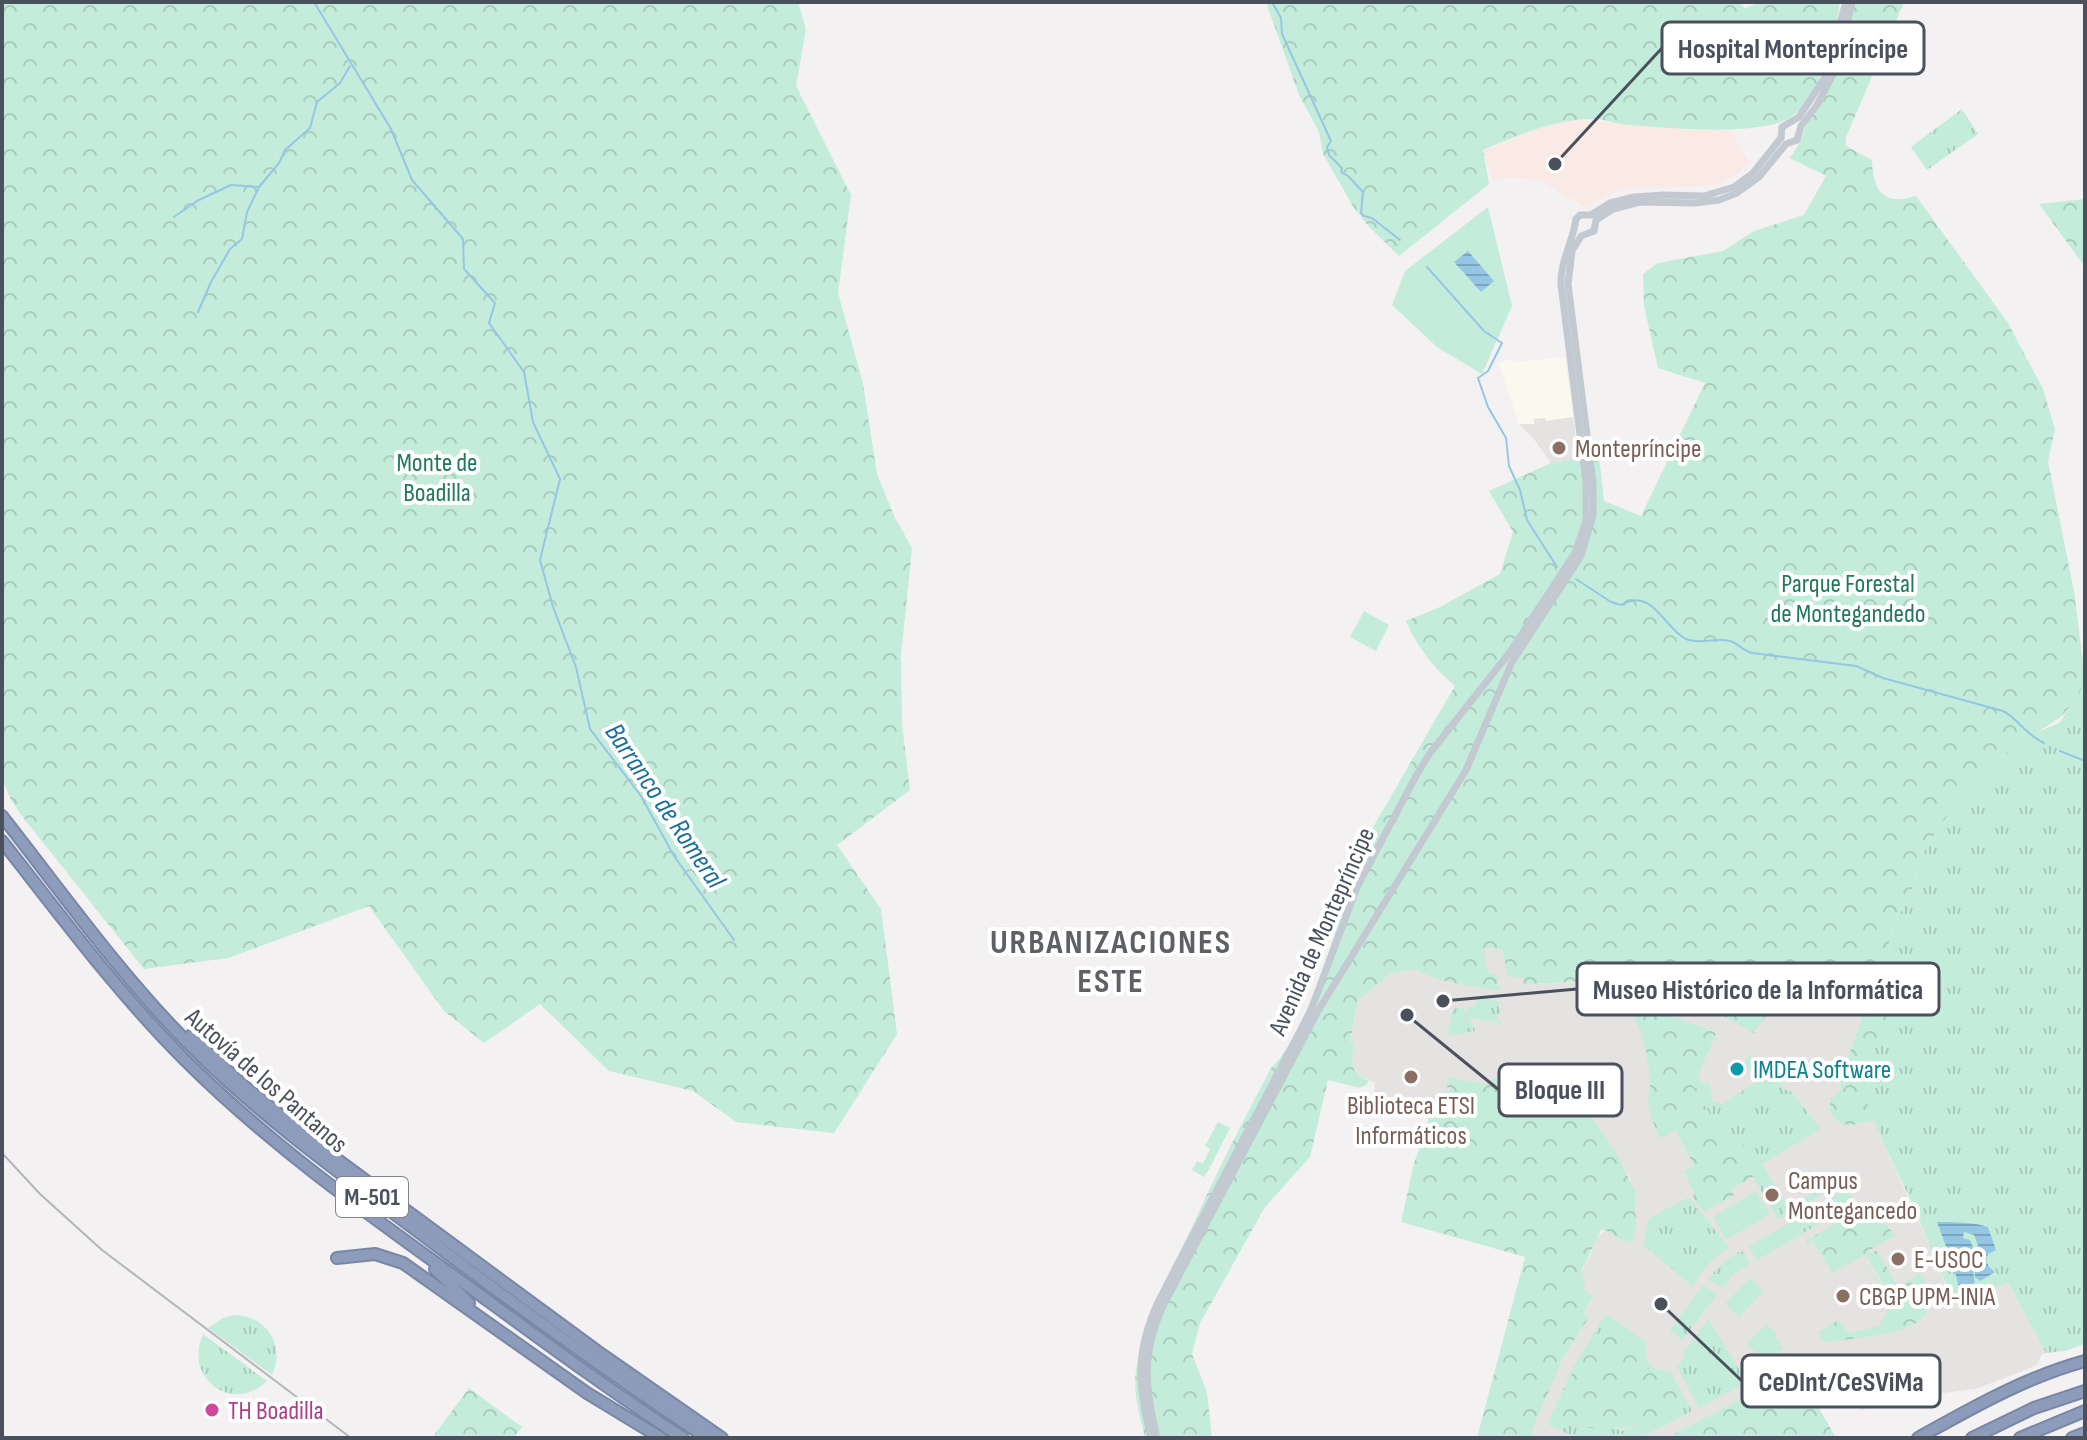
<svg xmlns="http://www.w3.org/2000/svg" width="2087" height="1440" viewBox="0 0 2087 1440" font-family="'Sofia Sans Condensed',sans-serif">
  <defs>
    <pattern id="grass-tufts" width="24" height="20" patternUnits="userSpaceOnUse" patternTransform="scale(2)"><rect width="24" height="20" fill="#c4ecda"/><path d="M3 7l-1-3M5 7V3M7 7l1-3M15 17l-1-3M17 17v-4M19 17l1-3" fill="none" stroke="#aaccbe"/></pattern>
    <pattern id="forest-crowns" width="20" height="18" patternUnits="userSpaceOnUse" patternTransform="scale(2)"><rect width="20" height="18" fill="#c4ecda"/><path d="M2 6a3 3 0 1 1 6 0M12 15a3 3 0 1 1 6 0" fill="none" stroke="#aaccbe"/></pattern>
    <pattern id="water-rules" width="6" height="5" patternUnits="userSpaceOnUse" patternTransform="scale(2)"><rect width="6" height="5" fill="#95c7e5"/><path d="M0 2.5h6" fill="none" stroke="#7ca4bd"/></pattern>
  </defs>
  <rect width="100%" height="100%" fill="#f3f1f1"/>
  <path fill="#fbf9ed" d="M 1565,357 L 1573,417 L 1545,421 L 1544,418 L 1535,419 L 1535,424 L 1519,424 L 1499,363 L 1513,358 L 1515,362 Z"/>
  <g fill="#e4e3e2">
    <path d="M 1573,417 L 1579,459 L 1551,463 L 1533,438 L 1519,424 L 1534,424 L 1534,419 L 1545,418 L 1546,421 Z"/>
    <path d="M 1484,948 L 1502,949 L 1508,975 L 1523,978 L 1524,984 L 1601,982 L 1631,985 L 1705,1006 L 1728,1018 L 1775,1007 L 1804,961 L 1852,989 L 1850,993 L 1859,1007 L 1861,1019 L 1840,1082 L 1841,1089 L 1829,1103 L 1832,1110 L 1858,1124 L 1873,1120 L 1932,1250 L 1951,1300 L 2010,1283 L 2046,1353 L 2042,1354 L 2037,1365 L 1976,1389 L 1901,1398 L 1861,1410 L 1858,1399 L 1854,1400 L 1852,1394 L 1845,1395 L 1832,1355 L 1798,1370 L 1666,1438 L 1542,1438 L 1531,1433 L 1564,1356 L 1589,1317 L 1583,1314 L 1591,1301 L 1582,1288 L 1581,1273 L 1592,1251 L 1595,1240 L 1605,1230 L 1621,1240 L 1633,1242 L 1636,1199 L 1630,1178 L 1588,1112 L 1487,1084 L 1449,1079 L 1450,1093 L 1443,1092 L 1430,1103 L 1374,1097 L 1375,1083 L 1355,1073 L 1352,1059 L 1354,1044 L 1350,1043 L 1358,1000 L 1373,986 L 1390,974 Z"/>
  </g>
  <path fill="#f9eae5" d="M 1572,120 L 1731,131 L 1749,162 L 1737,174 L 1717,185 L 1622,189 L 1585,207 L 1541,181 L 1511,177 L 1492,180 L 1483,151 L 1554,123 Z"/>
  <g fill="url(#grass-tufts)" fill-rule="evenodd">
    <path d="M 1962,109 L 1978,134 L 1927,170 L 1911,147 Z"/>
    <path d="M 2084,671 L 2085,1344 L 2064,1351 L 2046,1353 L 2009,1283 L 1953,1301 L 1916,1212 L 1855,1082 L 1895,995 L 1891,972 L 1889,939 L 1898,915 L 1909,900 L 1925,848 L 1957,802 L 2003,755 L 2035,733 L 2059,723 L 2075,700 L 2084,679 Z"/>
    <path d="M 1478,996 L 1503,1003 L 1498,1006 L 1501,1012 L 1496,1015 L 1501,1023 L 1498,1026 L 1495,1019 L 1488,1022 L 1469,1017 L 1475,1031 L 1450,1036 L 1448,1032 L 1453,1009 L 1463,1007 L 1467,1014 L 1467,1006 L 1474,1007 Z"/>
    <path d="M 1749,1054 L 1782,1082 L 1781,1085 L 1786,1090 L 1789,1089 L 1821,1129 L 1762,1164 L 1788,1207 L 1842,1178 L 1844,1182 L 1778,1219 L 1753,1177 L 1756,1157 L 1738,1139 L 1715,1135 L 1711,1116 L 1693,1086 L 1693,1078 L 1698,1073 L 1702,1084 L 1710,1083 L 1712,1101 L 1722,1104 L 1755,1083 L 1754,1074 L 1742,1066 Z"/>
    <path d="M 1847,1189 L 1855,1203 L 1757,1260 L 1749,1246 Z"/>
    <path d="M 1689,1197 L 1729,1248 L 1711,1261 L 1692,1286 L 1647,1248 L 1643,1249 L 1648,1219 Z"/>
    <path d="M 1742,1250 L 1750,1264 L 1734,1274 L 1722,1288 L 1708,1279 L 1723,1262 Z"/>
    <path d="M 1703,1285 L 1717,1294 L 1682,1341 L 1676,1334 L 1669,1331 Z"/>
    <path d="M 1606,1314 L 1646,1342 C 1642,1360 1651,1372 1670,1371 L 1692,1411 L 1640,1438 L 1578,1438 L 1550,1426 L 1549,1421 L 1573,1368 ZM 1614,1332 C 1634,1346 1636,1372 1663,1373 L 1686,1406 L 1623,1431 L 1556,1414 L 1576,1368 L 1593,1339 Z"/>
    <path d="M 233,1315 C 266,1315 286,1345 272,1375 L 208,1328 L 223,1318 Z"/>
    <path d="M 1708,1319 L 1747,1382 L 1699,1408 L 1677,1367 L 1683,1360 L 1685,1351 Z"/>
    <path d="M 203,1334 L 267,1381 C 232,1415 183,1378 203,1334 Z"/>
  </g>
  <g fill="url(#forest-crowns)">
    <path d="M 2,2 L 798,2 L 806,29 L 796,86 L 851,195 L 838,293 L 863,383 L 877,474 L 895,518 L 912,548 L 901,656 L 902,724 L 910,790 L 837,845 L 881,909 L 897,1034 L 834,1133 L 736,1122 L 693,1091 L 609,1071 L 540,1004 L 484,1043 L 444,1011 L 369,906 L 228,958 L 144,969 L 25,820 L 11,800 L 2,779 Z"/>
    <path d="M 1266,2 L 1738,2 L 1745,8 L 1761,2 L 1840,2 C 1835,36 1822,97 1791,117 C 1760,137 1668,128 1629,125 C 1617,124 1605,119 1593,119 C 1554,119 1519,135 1483,150 L 1489,184 L 1399,256 L 1370,228 L 1354,208 L 1323,154 L 1319,132 L 1299,95 Z"/>
    <path d="M 1854,2 L 1904,2 L 1846,137 L 1846,146 L 1872,160 C 1873,191 1883,206 1916,196 L 2008,323 L 2043,389 L 2055,429 L 2048,461 L 2074,591 L 2084,671 L 2084,679 L 2075,701 L 2062,716 L 2003,755 L 1957,802 L 1925,848 L 1909,900 L 1898,915 L 1889,939 L 1891,972 L 1895,995 L 1893,1010 L 1855,1082 L 1876,1120 C 1856,1122 1845,1133 1830,1113 L 1830,1099 L 1841,1089 L 1840,1082 L 1861,1019 L 1859,1007 L 1849,993 L 1852,989 L 1804,961 L 1754,1033 C 1714,1010 1670,988 1622,983 C 1590,980 1556,983 1524,984 L 1523,978 L 1508,976 L 1502,949 L 1484,948 L 1487,972 L 1500,977 L 1496,985 L 1500,986 L 1500,991 L 1439,980 L 1414,969 L 1390,974 L 1358,1000 L 1350,1042 L 1354,1044 L 1352,1059 L 1355,1073 L 1369,1081 L 1366,1085 L 1360,1088 L 1328,1080 L 1310,1157 L 1265,1207 L 1200,1323 L 1192,1354 L 1207,1392 L 1212,1438 L 1145,1438 C 1140,1416 1133,1394 1136,1371 C 1143,1312 1175,1265 1199,1212 C 1221,1163 1246,1116 1271,1068 C 1305,1037 1332,940 1348,894 L 1344,877 L 1455,686 C 1433,667 1418,648 1406,621 L 1440,607 L 1500,574 L 1513,532 L 1489,491 L 1551,463 L 1599,456 L 1604,501 L 1641,516 L 1705,383 L 1658,368 L 1644,306 L 1643,274 L 1658,263 L 1723,251 L 1754,231 L 1804,215 L 1826,176 L 1790,158 L 1799,144 L 1806,125 L 1835,79 Z"/>
    <path d="M 2085,199 L 2085,267 L 2039,204 Z"/>
    <path d="M 1645,1008 L 1679,1018 L 1716,1033 L 1700,1071 L 1693,1078 L 1693,1086 L 1711,1116 L 1715,1134 L 1738,1139 L 1756,1157 L 1753,1177 L 1731,1189 L 1734,1195 L 1704,1212 L 1693,1198 L 1694,1193 L 1684,1171 L 1694,1166 L 1676,1130 L 1660,1139 C 1656,1129 1651,1119 1649,1109 C 1647,1100 1650,1092 1650,1083 C 1649,1062 1643,1027 1628,1010 Z"/>
    <path d="M 1448,1078 L 1487,1084 L 1495,1078 L 1565,1099 L 1588,1112 L 1616,1152 L 1635,1191 L 1636,1224 L 1633,1242 L 1621,1240 L 1605,1230 L 1601,1230 L 1581,1272 L 1584,1275 L 1582,1279 L 1586,1282 L 1582,1289 L 1593,1296 L 1584,1313 L 1589,1317 L 1564,1356 L 1531,1433 L 1542,1438 L 1477,1438 L 1525,1257 L 1401,1222 L 1414,1163 L 1427,1129 L 1430,1103 L 1443,1092 L 1450,1092 L 1450,1088 L 1447,1087 Z"/>
    <path d="M 1868,1205 L 1895,1235 L 1868,1251 L 1869,1254 L 1877,1250 L 1898,1287 L 1921,1273 C 1960,1339 1862,1334 1825,1343 L 1818,1332 L 1839,1320 L 1846,1331 L 1851,1333 L 1879,1326 L 1888,1310 L 1888,1303 L 1862,1258 L 1891,1300 L 1893,1299 L 1866,1255 L 1832,1273 L 1813,1241 L 1807,1244 L 1805,1241 Z"/>
    <path d="M 1608,1329 C 1638,1341 1632,1377 1668,1372 L 1687,1406 C 1640,1426 1608,1440 1558,1418 C 1553,1404 1582,1354 1592,1340 C 1596,1334 1601,1332 1608,1329 Z"/>
    <path d="M 1797,1370 L 1836,1438 L 1666,1438 Z"/>
    <path d="M 469,1388 L 522,1427 L 513,1438 L 432,1438 Z"/>
  </g>
  <g fill="#c4ecda">
    <path d="M 1488,207 L 1512,306 L 1482,374 L 1437,347 L 1392,305 L 1405,271 Z"/>
    <path d="M 1364,611 L 1389,625 L 1376,651 L 1350,637 Z"/>
    <path d="M 1218,1122 L 1230,1128 L 1210,1167 L 1206,1166 L 1210,1168 L 1204,1177 L 1192,1170 L 1197,1161 L 1203,1164 L 1210,1149 L 1205,1146 Z"/>
    <path d="M 1756,1191 L 1770,1214 L 1726,1240 L 1713,1217 Z"/>
    <path d="M 1750,1278 L 1764,1291 L 1739,1317 L 1725,1304 Z"/>
    <path d="M 1767,1324 L 1777,1334 L 1774,1337 L 1784,1347 L 1764,1367 L 1754,1357 L 1756,1353 L 1747,1344 Z"/>
  </g>
  <g fill="url(#water-rules)">
    <path d="M 1468,251 L 1494,281 L 1481,292 L 1454,262 Z"/>
    <path d="M 1937,1222 C 1953,1222 1973,1222 1988,1227 L 1996,1250 L 1988,1254 L 1986,1260 L 1989,1267 L 1995,1272 L 1980,1281 L 1975,1277 L 1975,1268 L 1981,1262 L 1979,1248 L 1974,1235 L 1964,1232 L 1963,1238 L 1970,1240 C 1977,1253 1971,1268 1975,1283 L 1959,1288 L 1954,1268 Z"/>
  </g>
  <g fill="none" stroke-linecap="round" stroke-linejoin="round">
    <g stroke="#95c7e5" stroke-width="2">
      <path d="M 314,2 L 391,129 L 412,180 L 463,239 L 464,269 L 495,303 L 489,323 L 524,372 L 533,422 L 560,479 L 540,560 L 553,607 L 576,667 L 590,729 L 641,796 L 674,856 L 734,940"/>
      <path d="M 1272,2 L 1281,18 L 1282,34 L 1331,141 L 1327,147 L 1329,155 L 1342,168 L 1341,172 L 1348,176 L 1363,192 L 1361,213 L 1364,216 L 1372,218 L 1400,240"/>
      <path d="M 174,217 L 197,201 L 231,185 L 259,187 L 279,163 L 285,150 L 310,128 L 317,102 L 340,83 L 350,66"/>
      <path d="M 1427,267 L 1484,331 L 1502,343 L 1488,371 L 1478,378 L 1488,407 L 1506,438 L 1509,466 L 1520,490 L 1527,520 L 1557,567"/>
      <path d="M 198,312 L 211,282 L 230,249 L 242,239 L 247,212 L 259,187"/>
      <path d="M 1576,579 L 1611,602 L 1621,605 C 1653,586 1665,630 1686,639 C 1701,645 1716,637 1730,641 C 1738,643 1743,651 1752,653 L 1856,666 L 1883,678 L 2003,711 C 2019,719 2024,734 2044,743"/>
      <path d="M 2060,751 L 2085,761"/>
    </g>
    <defs>
      <g id="highway">
        <path d="M 2,816 C 64,895 123,979 195,1050 C 262,1117 340,1173 416,1230 C 511,1302 607,1372 707,1438"/>
        <path d="M 2,841 C 61,916 117,992 185,1060 C 265,1140 358,1207 450,1273 C 527,1329 603,1386 683,1438"/>
        <path d="M 190,1036 L 245,1087 L 327,1152 L 597,1351 L 722,1438"/>
        <path d="M 337,1258 L 375,1254 L 403,1263 L 587,1393 L 661,1438"/>
        <path d="M 435,1269 L 469,1303"/>
        <path d="M 1918,1438 C 1972,1408 2026,1377 2085,1361"/>
        <path d="M 1972,1438 L 2034,1408 L 2085,1391"/>
        <path d="M 2020,1438 L 2085,1411"/>
        <path d="M 2072,1438 L 2085,1433"/>
      </g>
    </defs>
    <use href="#highway" stroke="#7987a7" stroke-width="14"/>
    <g stroke="#c3c9d1" stroke-width="7">
      <path d="M 1781,138 L 1782,127 L 1799,117 L 1824,79 L 1846,2"/>
      <path d="M 1151,1438 C 1138,1386 1135,1352 1158,1302 L 1311,1010 L 1357,887 L 1416,776 L 1430,753 L 1510,652 L 1575,553 L 1586,521 L 1586,482 L 1561,285 C 1560,261 1573,242 1576,219 L 1580,215 L 1591,215 L 1610,203 L 1634,197 L 1664,195 L 1704,196 L 1734,187 L 1753,173 L 1781,138"/>
      <path d="M 1157,1438 C 1145,1387 1141,1355 1163,1306 L 1318,1011 L 1466,770 L 1512,662 L 1581,556 L 1593,516 L 1593,483 L 1568,284 L 1572,251 L 1581,236 L 1594,231 L 1596,220 L 1613,209 L 1640,202 L 1695,203 L 1719,200 L 1737,193 L 1759,177 L 1786,144 L 1797,140 L 1801,126 L 1817,105 L 1837,67 L 1852,2"/>
    </g>
    <use href="#highway" stroke="#8d9cbb" stroke-width="10"/>
    <path stroke="#b4b5bb" stroke-width="2" d="M 2,1153 L 40,1194 L 102,1250 L 351,1438"/>
  </g>
  <g fill="#8d6e63" stroke="#fff" stroke-width="3">
    <circle cx="1559" cy="448" r="8"/>
    <circle cx="1411" cy="1077" r="8"/>
    <circle cx="1772" cy="1195" r="8"/>
    <circle cx="1898" cy="1259" r="8"/>
    <circle cx="1843" cy="1296" r="8"/>
  </g>
  <circle fill="#0f9aa8" stroke="#fff" stroke-width="3" cx="1737" cy="1069" r="8"/>
  <circle fill="#d1479c" stroke="#fff" stroke-width="3" cx="212" cy="1410" r="8"/>
  <g text-anchor="middle" stroke-width="8" stroke-linejoin="round" paint-order="stroke">
    <rect fill="#fff" stroke="#80858e" stroke-width="2" x="336" y="1177" width="72" height="40" rx="6"/>
    <g font-size="24" font-weight="bold" fill="#4a515d">
      <text x="372" y="1205">M-501</text>
    </g>
    <g font-size="26" fill="#785e54" stroke="#fff" text-anchor="start">
      <text x="1575" y="457">Montepríncipe</text>
      <text x="1411" y="1114" text-anchor="middle">Biblioteca ETSI<tspan x="1411" dy="30">Informáticos</tspan></text>
      <text x="1788" y="1189">Campus<tspan x="1788" dy="30">Montegancedo</tspan></text>
      <text x="1914" y="1268">E-USOC</text>
      <text x="1859" y="1305">CBGP UPM-INIA</text>
    </g>
    <g font-size="26" fill="#20795b" stroke="#fff">
      <text x="437" y="471">Monte de<tspan x="437" dy="30">Boadilla</tspan></text>
      <text x="1848" y="592">Parque Forestal<tspan x="1848" dy="30">de Montegandedo</tspan></text>
    </g>
    <g font-size="26" fill="#4a515d" stroke="#fff">
      <text transform="translate(1321 931) rotate(-66)" y="9">Avenida de Montepríncipe</text>
      <text transform="translate(267 1080) rotate(41)" y="9">Autovía de los Pantanos</text>
    </g>
    <g font-size="26" fill="#0d838f" stroke="#fff" text-anchor="start">
      <text x="1753" y="1078">IMDEA Software</text>
    </g>
    <g font-size="26" fill="#b23c85" stroke="#fff" text-anchor="start">
      <text x="228" y="1419">TH Boadilla</text>
    </g>
    <g font-size="28" font-style="italic" fill="#196ea1" stroke="#fff">
      <text transform="translate(666 805) rotate(56)" y="10">Barranco de Romeral</text>
    </g>
    <g font-size="34" font-weight="bold" letter-spacing="2" fill="#5e6065" stroke="#fff">
      <text x="1111" y="953">URBANIZACIONES<tspan x="1111" dy="39">ESTE</tspan></text>
    </g>
  </g>
  <path fill="none" stroke="#4a515d" stroke-width="3" d="M1555 164L1662 48M1443 1001L1577 989M1407 1015L1499 1090M1661 1304L1742 1381"/>
  <g fill="#4a515d" stroke="#fff" stroke-width="3">
    <circle cx="1555" cy="164" r="8"/>
    <circle cx="1443" cy="1001" r="8"/>
    <circle cx="1407" cy="1015" r="8"/>
    <circle cx="1661" cy="1304" r="8"/>
  </g>
  <g fill="#fff" stroke="#4a515d" stroke-width="3">
    <rect x="1662" y="22" width="262" height="52" rx="8"/>
    <rect x="1577" y="963" width="362" height="52" rx="8"/>
    <rect x="1499" y="1064" width="123" height="52" rx="8"/>
    <rect x="1742" y="1355" width="198" height="52" rx="8"/>
  </g>
  <g font-size="28" text-anchor="middle" font-weight="bold" fill="#4a515d">
    <text x="1793" y="58">Hospital Montepríncipe</text>
    <text x="1758" y="999">Museo Histórico de la Informática</text>
    <text x="1560" y="1099">Bloque III</text>
    <text x="1841" y="1391">CeDInt/CeSViMa</text>
  </g>
  <rect width="2087" height="1440" fill="none" stroke="#4a515d" stroke-width="8"/>
</svg>
